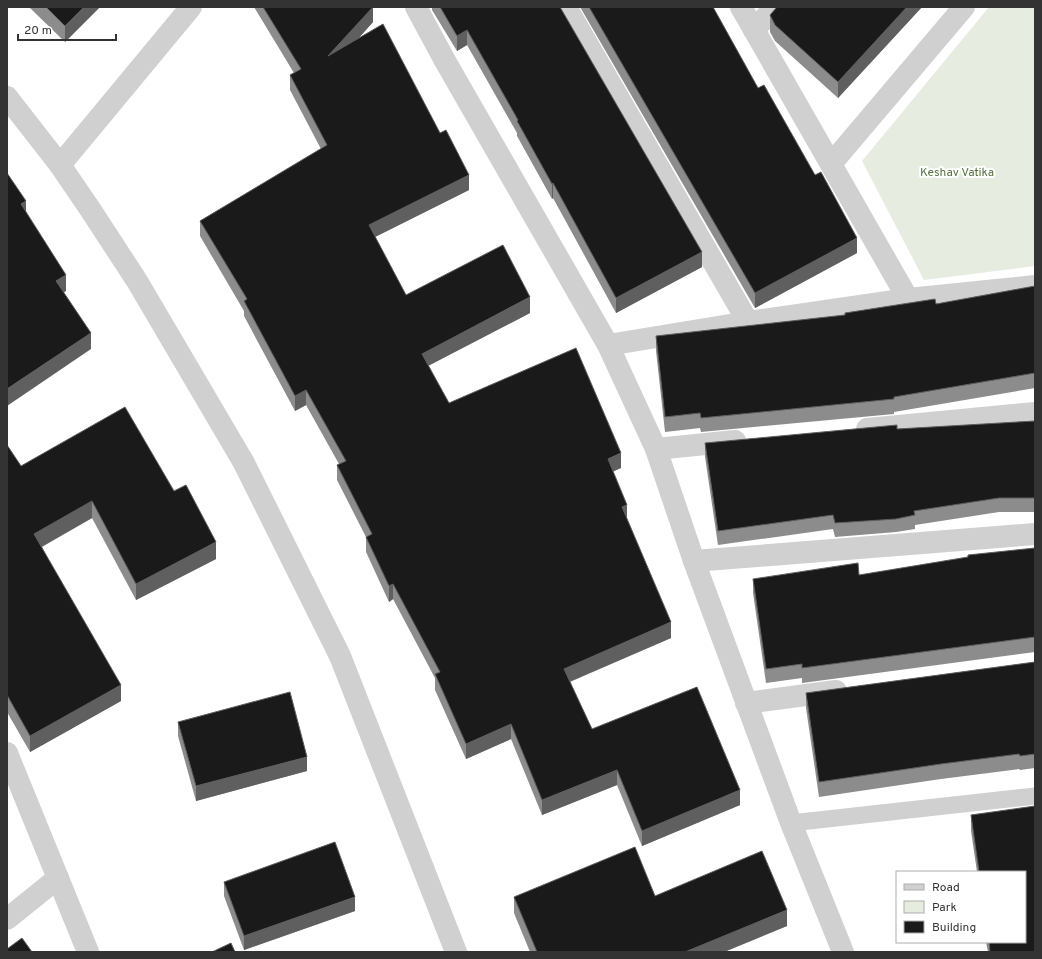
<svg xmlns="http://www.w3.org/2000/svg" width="1042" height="959" viewBox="0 0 1042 959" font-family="Overpass,sans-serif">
  <rect width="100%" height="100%" fill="#fff"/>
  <path fill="#e6ecdf" d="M 989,7 L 1035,7 L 1035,266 L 924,280 L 862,161 Z"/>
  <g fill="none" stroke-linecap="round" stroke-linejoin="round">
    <path stroke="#d0d0d0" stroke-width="17" d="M 791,823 L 1035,796"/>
    <g stroke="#d0d0d0" stroke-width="22">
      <path d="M 416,7 L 444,59 L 608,345 L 656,449 L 694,561 L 791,823 L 843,952"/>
      <path d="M 566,7 L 748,322"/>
      <path d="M 741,7 L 908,299"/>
      <path d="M 754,30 L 775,7"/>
      <path d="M 7,97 L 60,165 L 90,209 L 137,281 L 244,463 L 340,656 L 456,952"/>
      <path d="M 831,164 L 964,7"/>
      <path d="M 60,165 L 191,7"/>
      <path d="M 608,345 L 748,322 L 908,299 L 1035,286"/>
      <path d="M 867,429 L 1035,413"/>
      <path d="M 656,449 L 735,441"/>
      <path d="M 694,561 L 1035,534"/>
      <path d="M 746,703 L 836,691"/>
      <path d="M 7,753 L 88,952"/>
      <path d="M 7,919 L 58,878"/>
    </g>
  </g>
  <g fill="#8c8c8c">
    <path d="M 29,7 L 100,7 L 65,42 Z"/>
    <path d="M 254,7 L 373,7 L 373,22 L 358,39 L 469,190 L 375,237 L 406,295 L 530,313 L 428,366 L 449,403 L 621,468 L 613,471 L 627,519 L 671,638 L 570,682 L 592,729 L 740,805 L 642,846 L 617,785 L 542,815 L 511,739 L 466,759 L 435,690 L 435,678 L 393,599 L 389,602 L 366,552 L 366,537 L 337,480 L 337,465 L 339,464 L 306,405 L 295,411 L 244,316 L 244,311 L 200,236 L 200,221 L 321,149 L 290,90 L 290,75 L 294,73 Z"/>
    <path d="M 432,7 L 560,7 L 702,267 L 616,313 L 553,198 L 552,199 L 517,136 L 517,133 L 467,45 L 457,51 L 432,10 Z"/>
    <path d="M 580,7 L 713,7 L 758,88 L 857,253 L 755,308 Z"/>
    <path d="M 922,7 L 838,98 L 775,41 L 770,32 L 770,15 Z"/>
    <path d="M 1035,286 L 1035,388 L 894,412 L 894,414 L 701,432 L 700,428 L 665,432 L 656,351 L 656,336 L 845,315 L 845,313 L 936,304 Z"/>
    <path d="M 1035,421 L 1035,512 L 999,512 L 915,525 L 915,529 L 896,532 L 835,537 L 833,529 L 718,545 L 705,457 L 705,443 L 897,429 Z"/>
    <path d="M 7,445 L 21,466 L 174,491 L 216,559 L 136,600 L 92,518 L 42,547 L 121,701 L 30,752 L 7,712 Z"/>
    <path d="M 1035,548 L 1035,652 L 802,683 L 802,678 L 766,683 L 753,593 L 753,579 L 859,575 Z"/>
    <path d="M 1035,662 L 1035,768 L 1020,770 L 1019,769 L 941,779 L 819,797 L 806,708 L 806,693 Z"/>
    <path d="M 178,722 L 307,771 L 196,801 L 178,736 Z"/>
    <path d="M 1035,806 L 1035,952 L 988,952 L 986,942 L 1025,942 L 1025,872 L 977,872 L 971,831 L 971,815 Z"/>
    <path d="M 224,882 L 355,911 L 244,950 L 224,896 Z"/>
    <path d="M 655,896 L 787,926 L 724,952 L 530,952 L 514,913 L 514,897 Z"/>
  </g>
  <g fill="#5f5f5f">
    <path d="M 84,7 L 100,7 L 65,42 L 65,26 Z"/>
    <path d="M 373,7 L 373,22 L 328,72 L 328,56 Z"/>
    <path d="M 907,7 L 922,7 L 838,98 L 838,82 Z"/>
    <path d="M 467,30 L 467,45 L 457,51 L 457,36 Z"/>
    <path d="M 469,175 L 469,190 L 369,240 L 369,225 Z"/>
    <path d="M 553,183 L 553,198 L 552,199 L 552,184 Z"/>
    <path d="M 26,201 L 26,217 L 21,204 Z"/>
    <path d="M 857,238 L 857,253 L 755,308 L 755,293 Z"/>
    <path d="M 702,252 L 702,267 L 616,313 L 616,298 Z"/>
    <path d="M 66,275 L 66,291 L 56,298 L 56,281 Z"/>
    <path d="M 530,297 L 530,313 L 422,369 L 422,354 Z"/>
    <path d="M 91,333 L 91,349 L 7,406 L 7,389 Z"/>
    <path d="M 306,390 L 306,405 L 295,411 L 295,396 Z"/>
    <path d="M 621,453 L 621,468 L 608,474 L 608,459 Z"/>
    <path d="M 92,501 L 92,518 L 34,551 L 34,534 Z"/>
    <path d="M 627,505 L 627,520 L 622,507 Z"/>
    <path d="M 216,542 L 216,559 L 136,600 L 136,584 Z"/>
    <path d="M 393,584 L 393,599 L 389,602 L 389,586 Z"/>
    <path d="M 671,622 L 671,638 L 564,684 L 564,669 Z"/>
    <path d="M 121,685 L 121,701 L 30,752 L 30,736 Z"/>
    <path d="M 511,724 L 511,739 L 466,759 L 466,744 Z"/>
    <path d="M 307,757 L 307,771 L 196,801 L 196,786 Z"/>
    <path d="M 617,770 L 617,785 L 542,815 L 542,800 Z"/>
    <path d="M 740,790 L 740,805 L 642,846 L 642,831 Z"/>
    <path d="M 355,897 L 355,911 L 244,950 L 244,936 Z"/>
    <path d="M 787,910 L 787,926 L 724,952 L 685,952 Z"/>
  </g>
  <g fill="#1a1a1a" stroke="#5f5f5f">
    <path d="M 46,7 L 84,7 L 65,26 Z"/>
    <path d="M 263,7 L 373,7 L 328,56 L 383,24 L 440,133 L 446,130 L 469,175 L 369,225 L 406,295 L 503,245 L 530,297 L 422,354 L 449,403 L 576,348 L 621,453 L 608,459 L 627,505 L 622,507 L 671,622 L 564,669 L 592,729 L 697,687 L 740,790 L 642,831 L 617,770 L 542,800 L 511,724 L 466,744 L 435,674 L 440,672 L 393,584 L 389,586 L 366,537 L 372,534 L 337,465 L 346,461 L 306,390 L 295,396 L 244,301 L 247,299 L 200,221 L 327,145 L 290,75 L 301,69 Z"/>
    <path d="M 440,7 L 560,7 L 702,252 L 616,298 L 553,183 L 552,184 L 517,121 L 518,120 L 467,30 L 457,36 Z"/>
    <path d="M 589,7 L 713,7 L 758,88 L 764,85 L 815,175 L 821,172 L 857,238 L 755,293 Z"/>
    <path d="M 777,7 L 907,7 L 838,82 L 775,25 L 770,15 Z"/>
    <path d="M 7,173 L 26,201 L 21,204 L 66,275 L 56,281 L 91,333 L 7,389 Z"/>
    <path d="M 1035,286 L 1035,373 L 894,397 L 894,399 L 701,418 L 700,413 L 665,417 L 656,336 L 845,315 L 845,313 L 935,299 L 936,304 Z"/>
    <path d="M 125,407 L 174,491 L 186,485 L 216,542 L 136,584 L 92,501 L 34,534 L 121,685 L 30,736 L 7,695 L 7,445 L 21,466 Z"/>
    <path d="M 1035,421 L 1035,498 L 999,498 L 914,511 L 915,515 L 896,519 L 835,523 L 833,515 L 718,531 L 705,443 L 897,425 L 897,429 Z"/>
    <path d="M 1035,548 L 1035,637 L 802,668 L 802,664 L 766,669 L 753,579 L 858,563 L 859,575 L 968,557 L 968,555 Z"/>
    <path d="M 1035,662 L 1035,754 L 1020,756 L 1019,754 L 941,764 L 819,782 L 806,693 Z"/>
    <path d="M 290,692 L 307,757 L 196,786 L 178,722 Z"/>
    <path d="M 1035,806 L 1035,952 L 990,952 L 989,942 L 1025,942 L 1025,872 L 979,872 L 971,815 Z"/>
    <path d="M 335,842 L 355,897 L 244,936 L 224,882 Z"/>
    <path d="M 635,847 L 655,896 L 762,851 L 787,910 L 685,952 L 537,952 L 514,897 Z"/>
    <path d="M 22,938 L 32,952 L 7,952 L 7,949 Z"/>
    <path d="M 231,943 L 235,952 L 212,952 Z"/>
  </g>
  <g text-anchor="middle" stroke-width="4" stroke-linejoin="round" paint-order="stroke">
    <g font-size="12" fill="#56703f" stroke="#fff">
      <text x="957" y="176">Keshav Vatika</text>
    </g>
  </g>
  <rect width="1042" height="959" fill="none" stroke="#333333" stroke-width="16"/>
  <rect x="896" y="871" width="130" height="72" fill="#ffffff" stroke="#adadad"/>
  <rect x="904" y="884" width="20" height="6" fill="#d0d0d0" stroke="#adadad"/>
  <text x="932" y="891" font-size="12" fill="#333333">Road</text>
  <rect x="904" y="901" width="20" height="12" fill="#e6ecdf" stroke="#adadad"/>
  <text x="932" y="911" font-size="12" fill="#333333">Park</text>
  <rect x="904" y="921" width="20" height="12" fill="#1a1a1a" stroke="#adadad"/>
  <text x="932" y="931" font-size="12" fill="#333333">Building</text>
  <path d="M18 34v6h98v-6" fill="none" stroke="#333333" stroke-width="2"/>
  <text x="24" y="34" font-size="12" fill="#333333" stroke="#ffffff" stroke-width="3" paint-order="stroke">20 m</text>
</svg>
